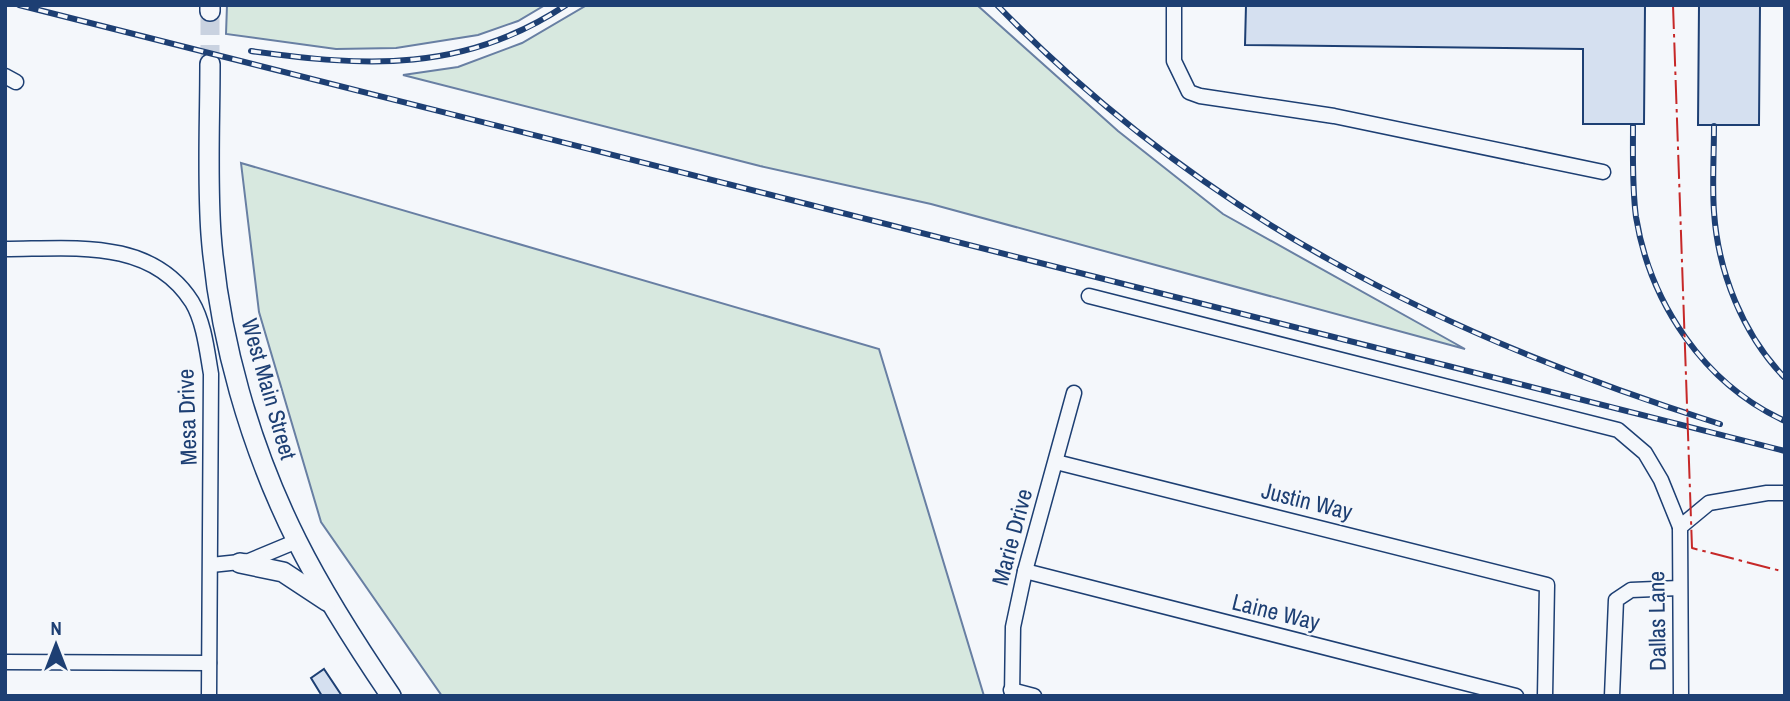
<svg xmlns="http://www.w3.org/2000/svg" width="1790" height="701" viewBox="0 0 1790 701" font-family="'Archivo Narrow',sans-serif">
  <rect width="100%" height="100%" fill="#f4f7fb"/>
  <g fill="#d7e8df" stroke="#687fa3" stroke-width="2">
    <path d="M 227,5 L 545,5 L 518,21 L 478,35 L 396,48 L 336,49 L 226,34 Z"/>
    <path d="M 587,5 L 977,5 L 1118,131 L 1223,214 L 1465,349 L 931,204 L 760,166 L 403,75 L 458,67 L 522,43 Z"/>
    <path d="M 241,163 L 879,349 L 984,696 L 442,696 L 321,522 L 259,312 Z"/>
  </g>
  <g fill="#d5e0f0" stroke="#1d3f73" stroke-width="2">
    <path d="M 1246,5 L 1645,5 L 1644,124 L 1583,124 L 1583,49 L 1245,45 Z"/>
    <path d="M 1699,5 L 1760,5 L 1759,125 L 1698,125 Z"/>
    <path d="M 324,669 L 342,696 L 322,696 L 311,678 Z"/>
  </g>
  <g fill="none" stroke-linecap="round" stroke-linejoin="round">
    <path stroke="#c9d2e0" stroke-width="19" stroke-dasharray="19 10" stroke-linecap="butt" d="M 210,64 L 210,11"/>
    <defs>
      <g id="minor">
        <path d="M 1174,5 L 1174,61 L 1189,92 L 1200,96 L 1334,116 L 1603,172"/>
        <path d="M 5,76 L 16,82"/>
        <path d="M 5,249 C 70,249 151,237 192,302 C 204,322 207,351 211,374 L 209,696"/>
        <path d="M 1089,296 L 1618,430 L 1645,453 L 1661,480 L 1680,527"/>
        <path d="M 1056,462 L 1547,585 L 1545,696"/>
        <path d="M 211,565 L 249,561 L 297,541"/>
        <path d="M 1025,571 L 1516,696"/>
        <path d="M 5,662 L 209,663"/>
        <path d="M 1011,690 L 1034,696"/>
        <path d="M 1012,696 L 1013,627 L 1025,571 L 1074,393"/>
        <path d="M 1612,696 L 1616,600 L 1631,590 L 1679,588"/>
        <path d="M 1681,696 L 1680,527 L 1709,503 L 1767,493 L 1785,493"/>
      </g>
      <g id="major">
        <path d="M 210,5 L 210,11"/>
        <path d="M 210,64 C 210,120 207,178 211,234 C 219,339 250,447 297,541 C 324,595 357,646 391,696"/>
        <path d="M 240,563 L 283,572 L 327,601"/>
      </g>
    </defs>
    <use href="#minor" stroke="#1d3f73" stroke-width="17"/>
    <use href="#major" stroke="#1d3f73" stroke-width="22"/>
    <use href="#minor" stroke="#f4f7fb" stroke-width="14"/>
    <use href="#major" stroke="#f4f7fb" stroke-width="19"/>
    <defs>
      <g id="rail">
        <path d="M 19,5 L 1785,451"/>
        <path d="M 997,5 C 1203,217 1442,336 1720,424"/>
        <path d="M 251,51 C 366,67 464,73 566,5"/>
        <path d="M 1633,126 C 1633,156 1632,187 1636,217 C 1650,303 1704,384 1785,421"/>
        <path d="M 1714,126 C 1714,155 1712,184 1714,212 C 1718,272 1743,335 1785,378"/>
      </g>
    </defs>
    <use href="#rail" stroke="#1d3f73" stroke-width="6"/>
    <use href="#rail" stroke="#f4f7fb" stroke-width="3.5" stroke-dasharray="10" stroke-linecap="butt"/>
    <path stroke="#c62828" stroke-width="2" stroke-dasharray="24 5 3.5 5" stroke-linecap="butt" d="M 1673,5 L 1692,548 L 1785,572"/>
  </g>
  <g text-anchor="middle" stroke-width="5" stroke-linejoin="round" paint-order="stroke">
    <g font-size="23" fill="#1d3f73" stroke="#f4f7fb">
      <text transform="translate(269 389) rotate(74)" y="8">West Main Street</text>
      <text transform="translate(187 417) rotate(-92)" y="8">Mesa Drive</text>
      <text transform="translate(1307 501) rotate(14)" y="8">Justin Way</text>
      <text transform="translate(1012 537) rotate(-75)" y="8">Marie Drive</text>
      <text transform="translate(1276 612) rotate(14)" y="8">Laine Way</text>
      <text transform="translate(1657 621) rotate(-91)" y="8">Dallas Lane</text>
    </g>
  </g>
  <rect width="1790" height="701" fill="none" stroke="#1d3f73" stroke-width="14"/>
  <g transform="translate(56 645)" stroke="#f4f7fb" stroke-width="5" paint-order="stroke">
  <path d="M0-5L12 26L0 18L-12 26Z" fill="#1d3f73"/>
  <text y="-10" font-size="19" font-weight="bold" text-anchor="middle" fill="#1d3f73">N</text>
  </g>
</svg>
